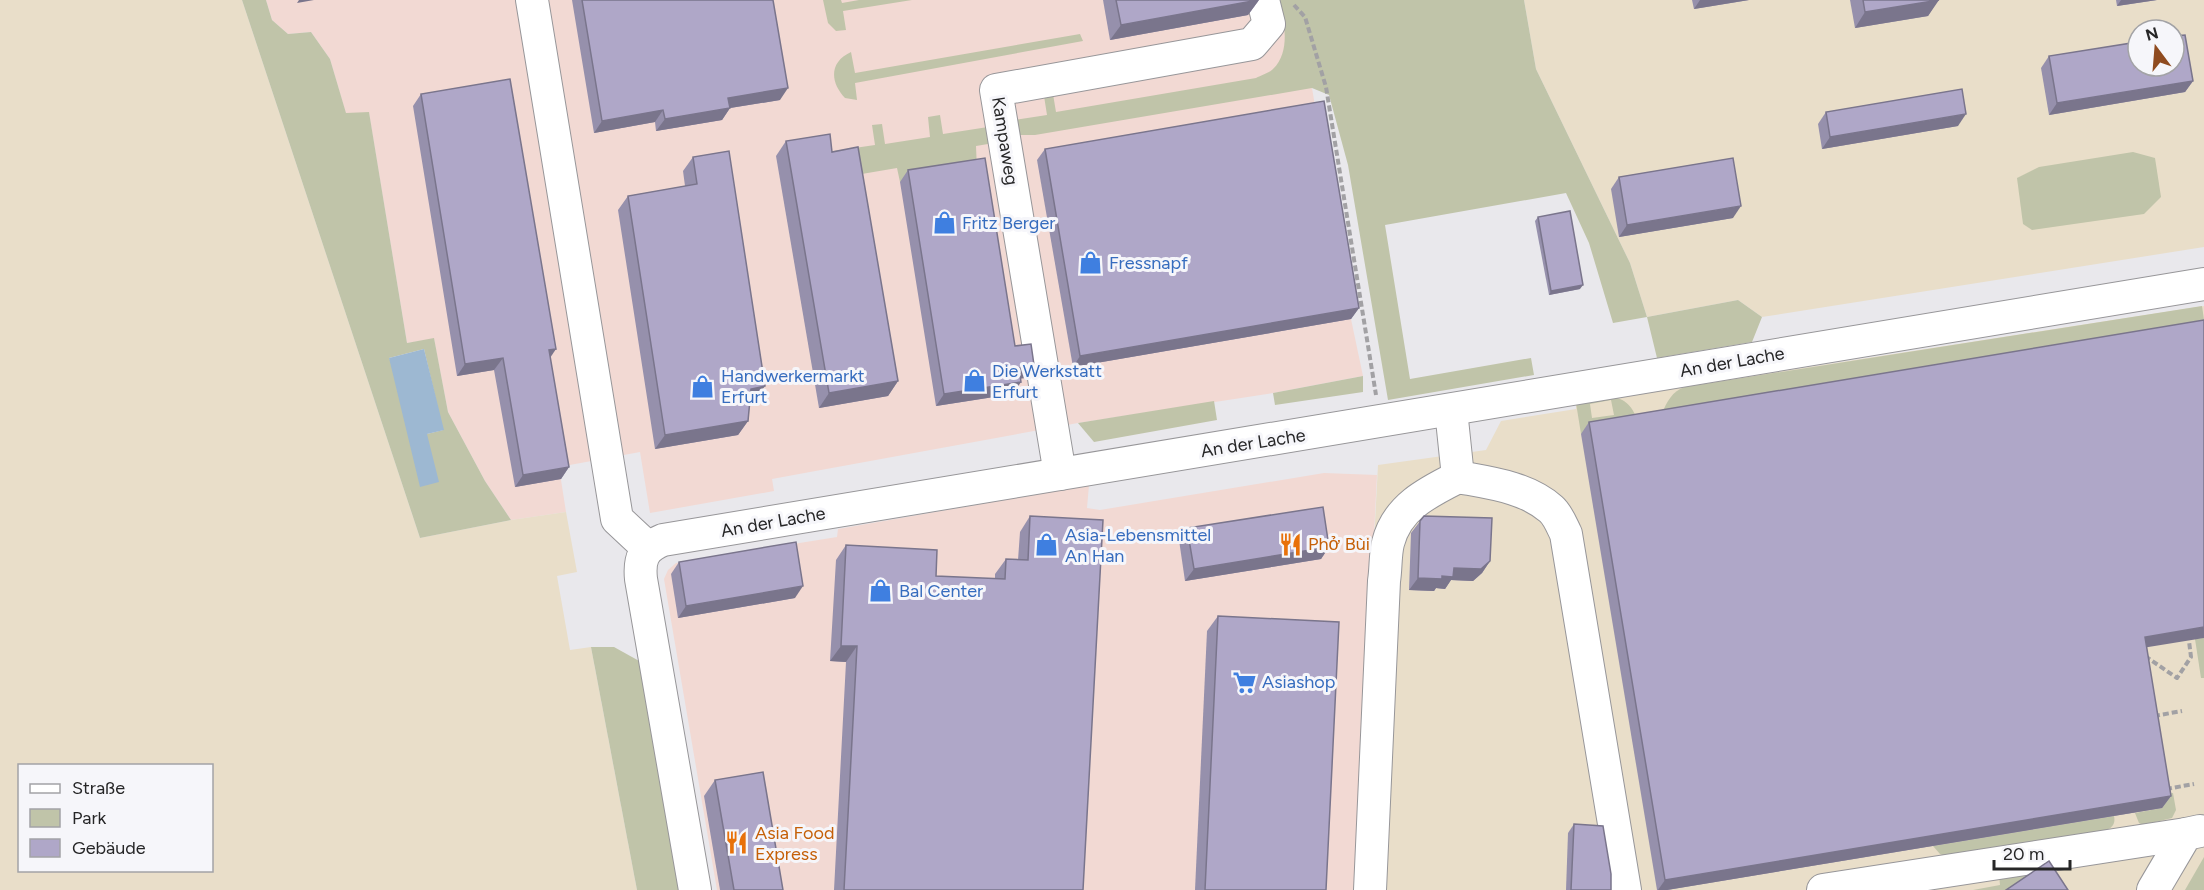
<svg xmlns="http://www.w3.org/2000/svg" width="2204" height="890" viewBox="0 0 2204 890" font-family="Figtree,sans-serif">
  <rect width="100%" height="100%" fill="#e9e8ec"/>
  <g fill="#f2d9d3">
    <path d="M 266,0 L 1280,0 L 1285,26 L 1312,88 L 1351,319 L 1363,376 L 1273,393 L 1078,423 L 810,472 L 772,479 L 774,491 L 650,513 L 640,452 L 559,467 L 566,512 L 511,520 L 485,481 L 448,412 L 434,339 L 407,343 L 369,113 L 346,114 L 330,59 L 311,32 L 288,34 L 272,20 Z"/>
    <path d="M 1324,473 L 1377,475 L 1356,890 L 717,890 L 664,579 L 668,570 L 676,563 L 837,537 L 838,529 L 1089,485 L 1087,508 L 1100,510 Z"/>
  </g>
  <g fill="#e9dec9" fill-rule="evenodd">
    <path d="M 0,0 L 242,0 L 420,538 L 511,520 L 566,512 L 577,572 L 557,576 L 570,650 L 591,647 L 637,890 L 0,890 ZM 20,766 L 212,766 L 212,870 L 20,870 Z"/>
    <path d="M 1524,0 L 2204,0 L 2204,247 L 1762,317 L 1738,300 L 1647,317 L 1630,263 L 1536,69 ZM 2138,30 L 2174,30 L 2174,66 L 2138,66 Z"/>
    <path d="M 2204,306 L 2204,890 L 1356,890 L 1378,465 L 1486,450 L 1501,421 L 1576,409 L 1576,403 Z"/>
  </g>
  <g fill="#c0c4a9" fill-rule="evenodd">
    <path d="M 242,0 L 266,0 L 272,20 L 288,34 L 311,32 L 330,59 L 346,113 L 369,112 L 407,343 L 434,338 L 448,412 L 485,481 L 511,520 L 420,538 ZM 424,349 L 443,430 L 427,434 L 389,358 Z"/>
    <path d="M 823,0 L 841,0 L 842,3 L 859,0 L 912,0 L 843,11 L 846,30 L 836,31 L 828,23 Z"/>
    <path d="M 1280,0 L 1524,0 L 1536,69 L 1630,263 L 1647,317 L 1738,300 L 1762,317 L 1752,342 L 1657,358 L 1647,317 L 1613,323 L 1589,243 L 1566,193 L 1385,225 L 1410,379 L 1531,358 L 1534,375 L 1388,400 L 1348,165 L 1329,95 L 1312,88 L 1035,135 L 1016,135 L 1014,120 L 1047,115 L 1044,96 L 1053,94 L 1056,112 L 1256,78 C 1261,75 1269,73 1273,69 C 1291,51 1284,23 1280,0 Z"/>
    <path d="M 1080,34 L 1083,41 L 855,83 L 857,100 L 845,98 C 830,82 829,62 851,52 L 855,73 Z"/>
    <path d="M 940,115 L 943,134 L 988,127 L 994,143 L 976,146 L 977,170 L 900,182 L 897,168 L 850,176 L 820,153 L 875,145 L 872,125 L 882,124 L 885,144 L 930,137 L 928,117 Z"/>
    <path d="M 2133,152 L 2155,158 L 2161,197 L 2144,214 L 2032,230 L 2023,224 L 2017,178 L 2039,167 Z"/>
    <path d="M 2202,306 L 2204,320 L 1662,413 C 1667,402 1672,391 1685,387 Z"/>
    <path d="M 1363,376 L 1363,392 L 1275,405 L 1273,393 Z"/>
    <path d="M 1612,397 C 1628,399 1634,410 1639,424 L 1581,434 L 1576,403 ZM 1611,400 L 1614,415 L 1592,418 L 1590,404 Z"/>
    <path d="M 1214,401 L 1217,420 L 1094,442 L 1078,423 Z"/>
    <path d="M 2204,638 L 2204,678 L 2201,678 L 2195,639 Z"/>
    <path d="M 591,647 L 614,647 L 641,662 L 680,890 L 637,890 Z"/>
    <path d="M 2173,793 L 2176,810 L 2172,818 L 2143,825 L 2139,823 L 2135,813 L 2162,808 L 2160,795 Z"/>
    <path d="M 2114,816 C 2116,825 2111,829 2102,831 L 1945,856 L 1940,854 L 1933,846 Z"/>
    <path d="M 2204,857 L 2204,890 L 2185,890 Z"/>
    <path d="M 2035,868 L 2039,876 L 2018,890 L 1973,890 L 2000,885 L 1999,875 Z"/>
  </g>
  <path fill="#9db8d2" d="M 424,349 L 444,430 L 427,434 L 439,482 L 420,487 L 389,358 Z"/>
  <g fill="none" stroke-linecap="round" stroke-linejoin="round">
    <defs>
      <g id="minor">
        <path d="M 532,0 L 617,519 L 648,548"/>
        <path d="M 1060,474 L 996,90 L 1252,44 L 1269,24 L 1263,0"/>
        <path d="M 1458,477 C 1490,483 1526,487 1551,509 C 1558,515 1562,526 1566,534 L 1625,890"/>
        <path d="M 695,890 L 641,579 C 639,559 643,548 663,540 L 2204,284"/>
        <path d="M 1370,890 L 1384,581 C 1386,569 1385,555 1388,543 C 1397,507 1428,492 1458,477 L 1451,410"/>
        <path d="M 1823,890 L 2186,834"/>
        <path d="M 2153,890 L 2186,834 L 2200,831"/>
      </g>
    </defs>
    <use href="#minor" stroke="#979699" stroke-width="34"/>
    <g stroke="#a2a1a4" stroke-width="4" stroke-dasharray="6 3" stroke-linecap="butt">
      <path d="M 1294,5 L 1305,17 L 1326,87 L 1376,395"/>
      <path d="M 2145,656 L 2177,678 L 2191,657 L 2189,641"/>
      <path d="M 2154,716 L 2182,711"/>
      <path d="M 2166,789 L 2194,784"/>
    </g>
    <use href="#minor" stroke="#fff" stroke-width="32"/>
  </g>
  <g fill="#9690ac">
    <path d="M 572,0 L 773,0 L 780,100 L 730,108 L 722,120 L 656,131 L 655,122 L 594,133 Z"/>
    <path d="M 1103,0 L 1259,0 L 1248,15 L 1110,40 Z"/>
    <path d="M 1692,0 L 1749,0 L 1694,9 Z"/>
    <path d="M 1850,0 L 1938,0 L 1928,16 L 1855,28 Z"/>
    <path d="M 2116,0 L 2157,0 L 2117,6 Z"/>
    <path d="M 2049,56 L 2193,81 L 2185,92 L 2049,115 L 2041,68 Z"/>
    <path d="M 421,94 L 550,357 L 569,467 L 561,479 L 515,487 L 494,370 L 457,376 L 413,106 Z"/>
    <path d="M 1826,112 L 1958,126 L 1822,149 L 1818,124 Z"/>
    <path d="M 786,141 L 832,152 L 898,381 L 888,396 L 819,408 L 776,156 Z"/>
    <path d="M 1045,149 L 1359,308 L 1351,319 L 1073,367 L 1037,160 Z"/>
    <path d="M 693,157 L 755,400 L 750,401 L 748,421 L 738,435 L 655,449 L 618,210 L 628,196 L 685,186 L 683,171 Z"/>
    <path d="M 908,170 L 1015,346 L 1034,365 L 1026,378 L 1021,378 L 1013,394 L 936,406 L 900,182 Z"/>
    <path d="M 1619,177 L 1733,218 L 1619,237 L 1611,189 Z"/>
    <path d="M 1538,217 L 1580,289 L 1549,295 L 1535,221 Z"/>
    <path d="M 1589,422 L 2146,647 L 2171,796 L 2162,808 L 1667,890 L 1657,890 L 1581,434 Z"/>
    <path d="M 1030,516 L 1083,890 L 834,890 L 846,662 L 830,661 L 836,560 L 846,545 L 936,576 L 995,579 L 995,574 L 1006,559 L 1018,560 L 1020,532 Z"/>
    <path d="M 1424,516 L 1490,561 L 1482,573 L 1473,581 L 1451,580 L 1445,589 L 1436,588 L 1434,591 L 1409,590 L 1411,533 Z"/>
    <path d="M 1187,528 L 1329,547 L 1321,559 L 1185,581 L 1179,540 Z"/>
    <path d="M 679,562 L 795,598 L 678,618 L 671,574 Z"/>
    <path d="M 1218,616 L 1326,890 L 1195,890 L 1207,631 Z"/>
    <path d="M 715,780 L 783,890 L 720,890 L 704,796 Z"/>
    <path d="M 1574,824 L 1611,890 L 1566,890 L 1568,833 Z"/>
  </g>
  <g fill="#7a758c">
    <path d="M 299,0 L 314,0 L 297,3 Z"/>
    <path d="M 1259,0 L 1248,15 L 1110,40 L 1121,25 Z"/>
    <path d="M 1700,0 L 1749,0 L 1694,9 Z"/>
    <path d="M 1939,0 L 1928,16 L 1855,28 L 1865,12 Z"/>
    <path d="M 2121,0 L 2157,0 L 2117,6 Z"/>
    <path d="M 2193,81 L 2185,92 L 2049,115 L 2057,103 Z"/>
    <path d="M 788,88 L 780,100 L 730,108 L 722,120 L 656,131 L 665,119 L 728,98 Z"/>
    <path d="M 663,110 L 655,122 L 594,133 L 602,121 Z"/>
    <path d="M 1966,114 L 1958,126 L 1822,149 L 1830,137 Z"/>
    <path d="M 1741,206 L 1733,218 L 1619,237 L 1627,225 Z"/>
    <path d="M 1583,285 L 1580,289 L 1549,295 L 1551,291 Z"/>
    <path d="M 1359,308 L 1351,319 L 1073,367 L 1080,356 Z"/>
    <path d="M 556,349 L 548,361 L 549,350 Z"/>
    <path d="M 503,358 L 494,370 L 457,376 L 465,364 Z"/>
    <path d="M 1034,365 L 1026,378 L 1010,380 L 1019,368 Z"/>
    <path d="M 898,381 L 888,396 L 819,408 L 829,393 Z"/>
    <path d="M 1021,382 L 1013,394 L 936,406 L 944,394 Z"/>
    <path d="M 765,386 L 755,400 L 740,403 L 751,389 Z"/>
    <path d="M 748,421 L 738,435 L 655,449 L 665,435 Z"/>
    <path d="M 569,467 L 561,479 L 515,487 L 523,475 Z"/>
    <path d="M 1329,547 L 1321,559 L 1185,581 L 1194,569 Z"/>
    <path d="M 1490,561 L 1482,573 L 1473,581 L 1451,580 L 1445,589 L 1436,588 L 1434,591 L 1409,590 L 1418,578 L 1442,576 L 1454,568 Z"/>
    <path d="M 803,586 L 795,598 L 678,618 L 686,606 Z"/>
    <path d="M 2204,627 L 2204,638 L 2136,649 L 2145,637 Z"/>
    <path d="M 841,646 L 857,646 L 846,662 L 830,661 Z"/>
    <path d="M 2171,796 L 2162,808 L 1667,890 L 1658,890 L 1665,880 Z"/>
  </g>
  <g fill="#afa7c8" stroke="#7a758c" stroke-width="1.5">
    <path d="M 582,0 L 773,0 L 788,88 L 728,98 L 730,108 L 665,119 L 663,110 L 602,121 Z"/>
    <path d="M 1116,0 L 1258,0 L 1121,25 Z"/>
    <path d="M 1863,0 L 1939,0 L 1865,12 Z"/>
    <path d="M 2185,35 L 2193,81 L 2057,103 L 2049,56 L 2138,42 L 2138,66 L 2174,66 L 2174,36 Z"/>
    <path d="M 510,79 L 556,349 L 549,350 L 569,467 L 523,475 L 503,358 L 465,364 L 421,94 Z"/>
    <path d="M 1962,89 L 1966,114 L 1830,137 L 1826,112 Z"/>
    <path d="M 1324,101 L 1359,308 L 1080,356 L 1045,149 Z"/>
    <path d="M 830,134 L 832,152 L 858,147 L 898,381 L 829,393 L 786,141 Z"/>
    <path d="M 729,151 L 765,386 L 751,389 L 748,421 L 665,435 L 628,196 L 697,184 L 693,157 Z"/>
    <path d="M 985,158 L 1015,346 L 1031,344 L 1034,365 L 1019,368 L 1021,382 L 944,394 L 908,170 Z"/>
    <path d="M 1733,158 L 1741,206 L 1627,225 L 1619,177 Z"/>
    <path d="M 1570,211 L 1583,285 L 1551,291 L 1538,217 Z"/>
    <path d="M 2204,320 L 2204,627 L 2145,637 L 2171,796 L 1665,880 L 1589,422 Z"/>
    <path d="M 1323,507 L 1329,547 L 1194,569 L 1187,528 Z"/>
    <path d="M 1030,516 L 1103,520 L 1083,890 L 844,890 L 857,646 L 841,646 L 846,545 L 937,550 L 936,576 L 1005,579 L 1006,559 L 1028,560 Z"/>
    <path d="M 1424,516 L 1492,518 L 1490,561 L 1481,569 L 1454,568 L 1453,577 L 1442,576 L 1442,579 L 1418,578 L 1420,521 Z"/>
    <path d="M 796,542 L 803,586 L 686,606 L 679,562 Z"/>
    <path d="M 1218,616 L 1339,622 L 1326,890 L 1205,890 Z"/>
    <path d="M 763,772 L 783,890 L 734,890 L 715,780 Z"/>
    <path d="M 1574,824 L 1603,826 L 1611,874 L 1611,890 L 1571,890 Z"/>
    <path d="M 2049,861 L 2068,890 L 2006,890 Z"/>
  </g>
  <defs>
    <symbol id="shop-bare" viewBox="-9 -9 18 18"><path d="M-5-2.5h2.3a2.7 3.5 0 0 1 5.4 0H5L5.5 6h-11ZM-1.5-2.5h3a1.5 2.3 0 0 0-3 0Z" fill="#3f7fe0" stroke="#f6f6fa" stroke-width="2.5" paint-order="stroke"/></symbol>
    <symbol id="restaurant-bare" viewBox="-9 -9 18 18"><path d="M-5-6h1v4h1v-4h1v4h1v-4h1v5L-1.5 .5V6h-2V.5L-5-1ZM5-6V6H3V1.5H1.5Q1.5-4 5-6Z" fill="#e8710a" stroke="#f6f6fa" stroke-width="2.5" paint-order="stroke"/></symbol>
    <symbol id="supermarket-bare" viewBox="-9 -9 18 18"><path d="M-6-5.5h2.5l.6 2H6L4.5 2H-2.5L-4.4-4H-6ZM-1.5 3.2a1.3 1.3 0 1 0 .1 0ZM3 3.2a1.3 1.3 0 1 0 .1 0Z" fill="#3f7fe0" stroke="#f6f6fa" stroke-width="2.5" paint-order="stroke"/></symbol>
  </defs>
  <g fill-rule="evenodd">
    <use href="#shop-bare" x="928" y="206" width="33" height="33"/>
    <use href="#shop-bare" x="1074" y="246" width="33" height="33"/>
    <use href="#shop-bare" x="958" y="364" width="33" height="33"/>
    <use href="#shop-bare" x="686" y="370" width="33" height="33"/>
    <use href="#restaurant-bare" x="1274" y="528" width="33" height="33"/>
    <use href="#shop-bare" x="1030" y="528" width="33" height="33"/>
    <use href="#shop-bare" x="864" y="574" width="33" height="33"/>
    <use href="#supermarket-bare" x="1228" y="666" width="33" height="33"/>
    <use href="#restaurant-bare" x="720" y="826" width="33" height="33"/>
  </g>
  <g text-anchor="middle" stroke-width="6" stroke-linejoin="round" paint-order="stroke">
    <g font-size="18" fill="#262627" stroke="#f6f6fa">
      <text transform="translate(1005 141) rotate(81)" y="6">Kampaweg</text>
      <text transform="translate(1732 362) rotate(-10)" y="6">An der Lache</text>
      <text transform="translate(1253 443) rotate(-9)" y="6">An der Lache</text>
      <text transform="translate(773 522) rotate(-10)" y="6">An der Lache</text>
    </g>
    <g font-size="18" fill="#366cbe" stroke="#f6f6fa" text-anchor="start">
      <text x="962" y="229">Fritz Berger</text>
      <text x="1109" y="269">Fressnapf</text>
      <text x="992" y="377">Die Werkstatt<tspan x="992" dy="21">Erfurt</tspan></text>
      <text x="721" y="382">Handwerkermarkt<tspan x="721" dy="21">Erfurt</tspan></text>
      <text x="1065" y="541">Asia-Lebensmittel<tspan x="1065" dy="21">An Han</tspan></text>
      <text x="899" y="597">Bal Center</text>
      <text x="1262" y="688">Asiashop</text>
    </g>
    <g font-size="18" fill="#c56008" stroke="#f6f6fa" text-anchor="start">
      <text x="1308" y="550">Phở Bùi</text>
      <text x="755" y="839">Asia Food<tspan x="755" dy="21">Express</tspan></text>
    </g>
  </g>
  <rect x="18" y="764" width="195" height="108" fill="#f6f6fa" stroke="#a3a3a6" stroke-width="1.5"/>
  <rect x="30" y="784" width="30" height="9" fill="#ffffff" stroke="#a3a3a6" stroke-width="1.5"/>
  <text x="72" y="794" font-size="18" fill="#262627">Straße</text>
  <rect x="30" y="809" width="30" height="18" fill="#c0c4a9" stroke="#a3a3a6" stroke-width="1.5"/>
  <text x="72" y="824" font-size="18" fill="#262627">Park</text>
  <rect x="30" y="839" width="30" height="18" fill="#afa7c8" stroke="#a3a3a6" stroke-width="1.5"/>
  <text x="72" y="854" font-size="18" fill="#262627">Gebäude</text>
  <g transform="translate(2156 48) rotate(344)"><circle r="28" fill="#f6f6fa" stroke="#a3a3a6" stroke-width="1.5"/>
  <path d="M0-4.5L10 22L0 15L-10 22Z" fill="#8f4b1f"/>
  <text y="-9" font-size="16" font-weight="bold" text-anchor="middle" fill="#262627">N</text>
  </g>
  <path d="M1994 860v9h76v-9" fill="none" stroke="#262627" stroke-width="3"/>
  <text x="2003" y="860" font-size="18" fill="#262627" stroke="#f6f6fa" stroke-width="4.5" paint-order="stroke">20 m</text>
</svg>
